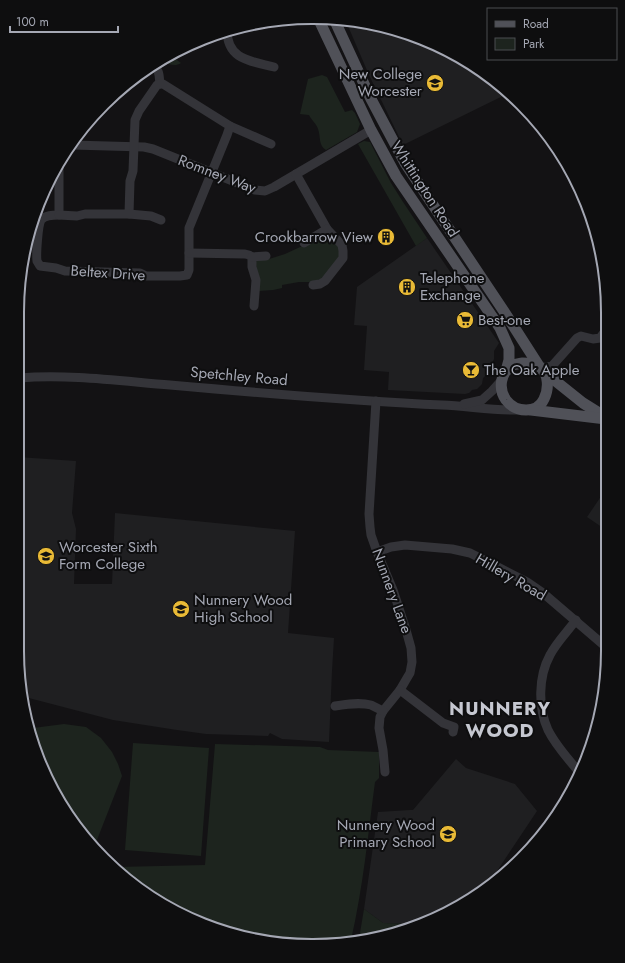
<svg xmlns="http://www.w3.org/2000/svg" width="625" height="963" viewBox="0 0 625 963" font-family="Jost,sans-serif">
  <rect width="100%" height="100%" fill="#131214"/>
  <g fill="#1f1f21">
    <path d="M 345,19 L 351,20 L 407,33 L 460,56 L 509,93 L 403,145 L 369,75 Z"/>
    <path d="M 427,238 L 499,343 L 494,351 L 494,359 L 488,373 L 483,378 L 482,384 L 477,389 L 472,390 L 469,393 L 465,394 L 388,390 L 389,372 L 364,370 L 367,326 L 354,325 L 357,287 Z"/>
    <path d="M 18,457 L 76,461 L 72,513 L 76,529 L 74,584 L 112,584 L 115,513 L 295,531 L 288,633 L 334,638 L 332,671 L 329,742 L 282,739 L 270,733 L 268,736 L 206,734 L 177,730 L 113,720 L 25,697 L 17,650 Z"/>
    <path d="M 606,489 L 606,530 L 587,517 Z"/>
    <path d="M 456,759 L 466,768 L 515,784 L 537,811 L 489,883 L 460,906 L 423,922 L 414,924 L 383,923 L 364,909 L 378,812 L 410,810 L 413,810 Z"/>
  </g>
  <g fill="#1d241e">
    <path d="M 170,55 L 181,63 C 175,67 170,64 164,63 C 161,63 158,65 154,65 Z"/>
    <path d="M 322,75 L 327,77 L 345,112 L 352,110 L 355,113 L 360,124 L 357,132 L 326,150 C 318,145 321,137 318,129 C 317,124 311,120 309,115 L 300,114 L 308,79 Z"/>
    <path d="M 364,141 L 370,142 L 391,183 L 403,202 L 427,238 L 416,246 L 358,144 Z"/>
    <path d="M 326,232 L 338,245 L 341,255 L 324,278 L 313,282 L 299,282 L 282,285 L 282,288 L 273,290 L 258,291 L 256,262 L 258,260 L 266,260 L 285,254 L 313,241 Z"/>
    <path d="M 64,724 L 86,727 L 101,738 L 112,752 L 118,764 L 122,776 L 95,845 L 67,815 L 33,745 L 31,733 L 33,728 Z"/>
    <path d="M 133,743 L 209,748 L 201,856 L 125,850 Z"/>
    <path d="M 215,744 L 320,747 L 328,750 L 379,752 L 379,778 L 375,782 C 368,835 363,888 351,940 L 293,945 L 217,930 L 133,885 L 116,867 L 205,865 Z"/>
    <path d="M 364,909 L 383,923 L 415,924 L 445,913 L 389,936 L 359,939 Z"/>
  </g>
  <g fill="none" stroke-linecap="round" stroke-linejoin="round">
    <g stroke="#343439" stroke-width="9">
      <path d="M 227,30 C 227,60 251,61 274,67"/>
      <path d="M 152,66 C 160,69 159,76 160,84"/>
      <path d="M 230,126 L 271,144"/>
      <path d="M 72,145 L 144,147 L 153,149 L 255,190 L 265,191 L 274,187 L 371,130"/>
      <path d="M 59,164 L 59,215 C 53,215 45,215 41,220 C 38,225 36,254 37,261 C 38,263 39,264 40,266 L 56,268 L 65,271 L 140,273 L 146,276 L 180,276 L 187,275 L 189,270 L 189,228 L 227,135 L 230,126 L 163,84 L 160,84 L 157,85 L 139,111 L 135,120 L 133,171 L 130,181 L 129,214"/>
      <path d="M 296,174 L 327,229 L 342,245 L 343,251 L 343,258 L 325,281 L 320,284 L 313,285"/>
      <path d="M 59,215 L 77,216 L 85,214 L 129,214 L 151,216 L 161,220"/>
      <path d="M 304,243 L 327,229"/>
      <path d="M 189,253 L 245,254 L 249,255 L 252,257 L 252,267 L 256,280 L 254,306"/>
      <path d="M 252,257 L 266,256"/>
      <path d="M 541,368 L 552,366 L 577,338 L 581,336 L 593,339 L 600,338 L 606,330 L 607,326"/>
      <path d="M 19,378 C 69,374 120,381 170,385 C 260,393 351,401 442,405 C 468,406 494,411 520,410"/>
      <path d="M 376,401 L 369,514 L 370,527 L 371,535 L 377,552 L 393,590 L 406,630 L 411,648 L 412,662 L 410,673 L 407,678 L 400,690 L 383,711 L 380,717 L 379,728 L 383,750 L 385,772"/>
      <path d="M 464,404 L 482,400 L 492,391 L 501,381"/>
      <path d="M 377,552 L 391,547 L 405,545 L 452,549 L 470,553 L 496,566 L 527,582 L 543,593 L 606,647"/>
      <path d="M 576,620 C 567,632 556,643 550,655 C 538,677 538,708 548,730 C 556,746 569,760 580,773"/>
      <path d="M 400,690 L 443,723 L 454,727 L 453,732"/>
      <path d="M 335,706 C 347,704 360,702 371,705 C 375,707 379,709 383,711"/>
    </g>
    <g stroke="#505158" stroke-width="11">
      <path d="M 318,18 L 371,130 L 396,176 L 500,328 L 509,348 L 509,360 L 506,371"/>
      <path d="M 334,19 L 371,99 L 405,163 L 507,316 L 539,366"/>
      <path d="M 522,363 C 528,363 535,364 540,367 C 549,374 549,389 544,399 C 537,414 516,413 506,400 C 498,389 500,372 513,365 C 515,364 519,364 522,363 Z"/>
      <path d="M 543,371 L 583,403 L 607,418"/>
      <path d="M 531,410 L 606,419"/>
    </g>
  </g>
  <defs>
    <symbol id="school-disc" viewBox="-11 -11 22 22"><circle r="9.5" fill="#e9ba36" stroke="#0e0e0f"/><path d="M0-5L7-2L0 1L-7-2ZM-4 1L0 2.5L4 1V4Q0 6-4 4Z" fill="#111"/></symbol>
    <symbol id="building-disc" viewBox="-11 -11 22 22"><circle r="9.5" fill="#e9ba36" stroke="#0e0e0f"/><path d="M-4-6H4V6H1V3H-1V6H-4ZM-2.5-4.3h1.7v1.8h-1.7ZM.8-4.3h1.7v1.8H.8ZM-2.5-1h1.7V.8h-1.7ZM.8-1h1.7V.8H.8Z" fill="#111"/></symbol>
    <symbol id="supermarket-disc" viewBox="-11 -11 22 22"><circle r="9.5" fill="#e9ba36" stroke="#0e0e0f"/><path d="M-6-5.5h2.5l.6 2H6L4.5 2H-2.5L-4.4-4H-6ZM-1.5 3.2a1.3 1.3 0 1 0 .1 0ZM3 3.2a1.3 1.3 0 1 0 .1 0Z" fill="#111"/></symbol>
    <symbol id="bar-disc" viewBox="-11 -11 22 22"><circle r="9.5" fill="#e9ba36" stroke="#0e0e0f"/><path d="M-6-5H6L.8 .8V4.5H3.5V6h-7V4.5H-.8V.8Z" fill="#111"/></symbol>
    <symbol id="university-disc" viewBox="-11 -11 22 22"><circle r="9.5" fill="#e9ba36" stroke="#0e0e0f"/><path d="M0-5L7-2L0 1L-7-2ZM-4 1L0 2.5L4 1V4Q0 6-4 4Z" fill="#111"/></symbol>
  </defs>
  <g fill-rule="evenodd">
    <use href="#school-disc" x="425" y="73" width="20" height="20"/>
    <use href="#building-disc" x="376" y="227" width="20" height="20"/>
    <use href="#building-disc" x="397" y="277" width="20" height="20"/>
    <use href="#supermarket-disc" x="455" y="310" width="20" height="20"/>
    <use href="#bar-disc" x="461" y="360" width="20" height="20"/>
    <use href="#university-disc" x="36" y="546" width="20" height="20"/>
    <use href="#school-disc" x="171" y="599" width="20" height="20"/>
    <use href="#school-disc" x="438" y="824" width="20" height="20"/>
  </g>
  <g text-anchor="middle" stroke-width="4" stroke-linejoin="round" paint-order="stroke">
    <g font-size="15" fill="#a5a8b4" stroke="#0e0e0f" text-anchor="start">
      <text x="422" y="79" text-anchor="end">New College<tspan x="422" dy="17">Worcester</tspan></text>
      <text x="373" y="242" text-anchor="end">Crookbarrow View</text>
      <text x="420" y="283">Telephone<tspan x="420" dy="17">Exchange</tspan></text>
      <text x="478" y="325">Best-one</text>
      <text x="484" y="375">The Oak Apple</text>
      <text x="59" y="552">Worcester Sixth<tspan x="59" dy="17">Form College</tspan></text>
      <text x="194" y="605">Nunnery Wood<tspan x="194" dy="17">High School</tspan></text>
      <text x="435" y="830" text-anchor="end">Nunnery Wood<tspan x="435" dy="17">Primary School</tspan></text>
    </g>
    <g font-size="15" fill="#a5a8b4" stroke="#0e0e0f">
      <text transform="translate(217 174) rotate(21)" y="5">Romney Way</text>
      <text transform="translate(425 189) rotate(57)" y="5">Whittington Road</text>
      <text transform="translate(108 273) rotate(4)" y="5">Beltex Drive</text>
      <text transform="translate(239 376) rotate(5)" y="5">Spetchley Road</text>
      <text transform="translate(511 577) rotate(30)" y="5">Hillery Road</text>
      <text transform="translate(392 591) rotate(70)" y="5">Nunnery Lane</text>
    </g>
    <g font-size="19" font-weight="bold" letter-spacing="1" fill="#c5c7d0" stroke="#0e0e0f">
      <text x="500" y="715">NUNNERY<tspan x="500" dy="22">WOOD</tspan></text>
    </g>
  </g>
  <path d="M0 0H625V963H0ZM312 24H313A288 288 0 0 1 601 312V651A288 288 0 0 1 313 939H312A288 288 0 0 1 24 651V312A288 288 0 0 1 312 24Z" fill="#0e0e0f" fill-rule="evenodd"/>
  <path fill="none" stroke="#a5a8b4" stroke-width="2" d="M312 24H313A288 288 0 0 1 601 312V651A288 288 0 0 1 313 939H312A288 288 0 0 1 24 651V312A288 288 0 0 1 312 24Z"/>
  <rect x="487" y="8" width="130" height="52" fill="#0e0e0f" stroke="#4a4c51"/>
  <rect x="495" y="21" width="20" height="6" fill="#505158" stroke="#4a4c51"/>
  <text x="523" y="28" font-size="12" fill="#a5a8b4">Road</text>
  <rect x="495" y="38" width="20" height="12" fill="#1d241e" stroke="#4a4c51"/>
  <text x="523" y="48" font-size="12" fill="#a5a8b4">Park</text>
  <path d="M10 26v6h108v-6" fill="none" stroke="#a5a8b4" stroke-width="2"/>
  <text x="16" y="26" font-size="12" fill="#a5a8b4" stroke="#0e0e0f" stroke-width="3" paint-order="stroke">100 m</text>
</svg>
